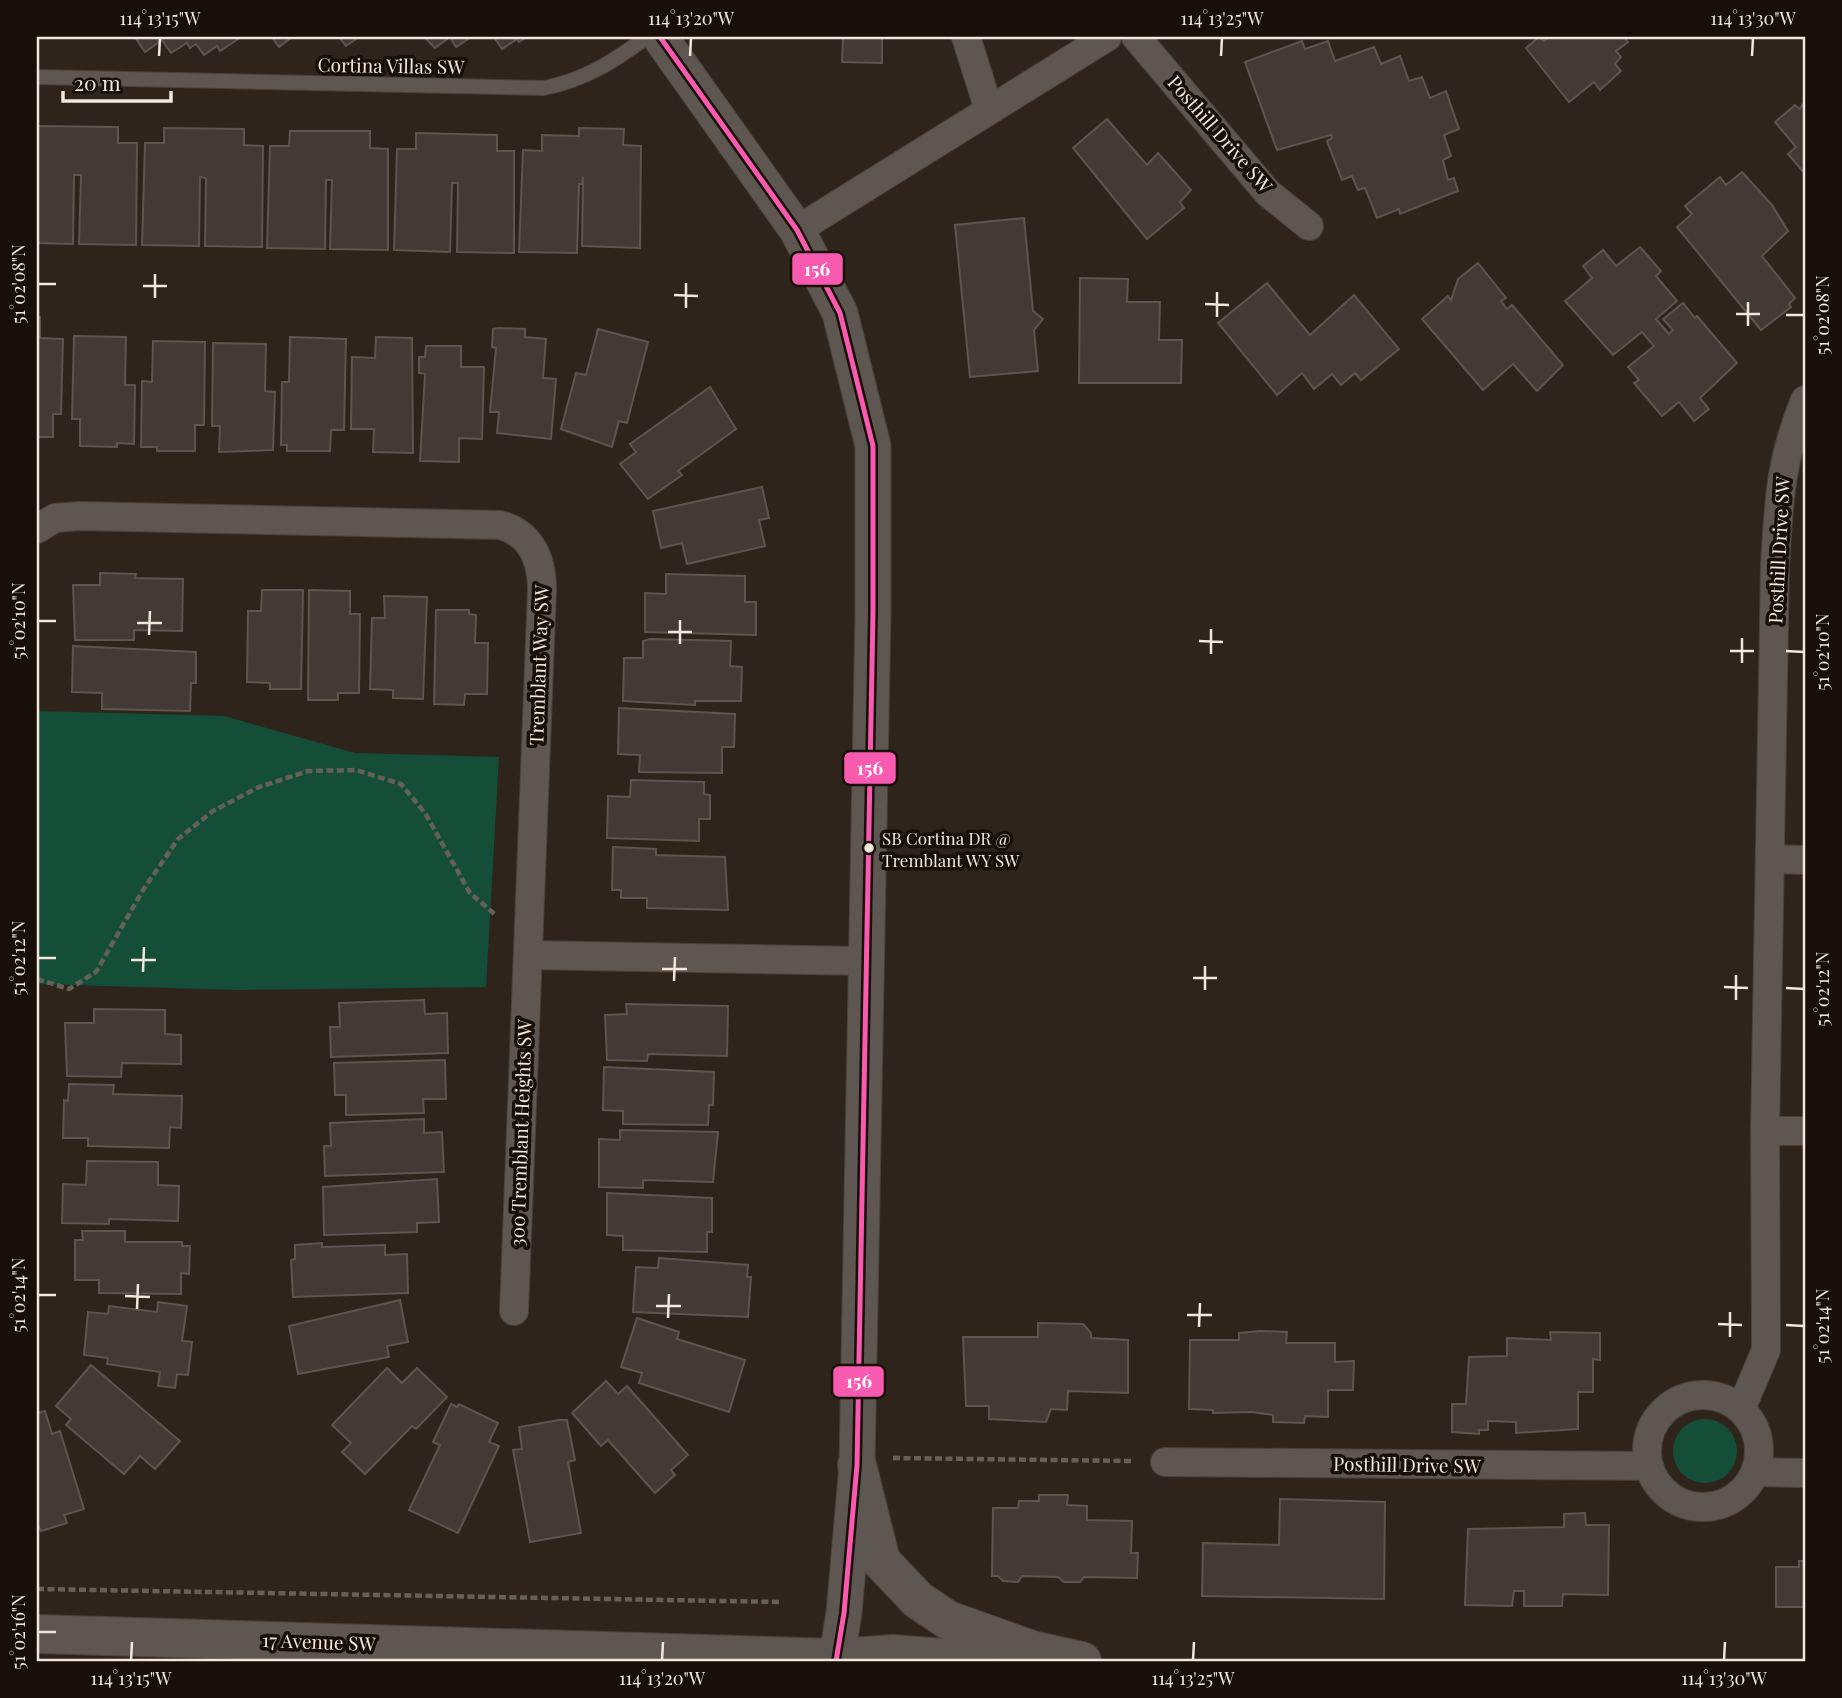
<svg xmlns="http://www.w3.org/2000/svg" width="1842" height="1698" viewBox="0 0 1842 1698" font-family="'Playfair Display',serif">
  <rect width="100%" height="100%" fill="#2e241c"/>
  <g fill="#144e38">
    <path d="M 37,711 L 224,716 L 355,753 L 499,757 L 486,987 L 239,990 L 37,984 Z"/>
    <circle cx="1705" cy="1451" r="32"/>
  </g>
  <g fill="#433935" stroke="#5e5450" stroke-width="2">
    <path d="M 135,37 L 241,37 L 220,51 L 217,46 L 204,55 L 196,44 L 190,48 L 187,43 L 171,53 L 162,40 L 145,52 Z"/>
    <path d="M 272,37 L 292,37 L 279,47 Z"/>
    <path d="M 339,37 L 359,37 L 346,46 Z"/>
    <path d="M 424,37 L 471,37 L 456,47 L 450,37 L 435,48 Z"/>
    <path d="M 494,37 L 527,37 L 519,42 L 517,39 L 502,49 Z"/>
    <path d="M 843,37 L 882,37 L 882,63 L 842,62 Z"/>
    <path d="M 1539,37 L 1544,41 L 1549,37 L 1624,37 L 1628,42 L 1616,51 L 1621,57 L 1615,64 L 1621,71 L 1600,90 L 1594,82 L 1569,102 L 1526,48 Z"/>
    <path d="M 1302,41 L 1305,49 L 1328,41 L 1335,61 L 1374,47 L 1381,64 L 1400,56 L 1409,81 L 1422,77 L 1430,98 L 1446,91 L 1459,129 L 1444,135 L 1451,156 L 1443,160 L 1448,180 L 1454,178 L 1458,191 L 1400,214 L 1399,209 L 1377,218 L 1365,188 L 1358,190 L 1352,176 L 1342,180 L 1327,141 L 1332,138 L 1331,135 L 1277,150 L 1245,62 Z"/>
    <path d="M 1795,105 L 1800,109 L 1802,105 L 1805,109 L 1805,174 L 1788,154 L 1796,147 L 1775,122 Z"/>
    <path d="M 1107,119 L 1147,165 L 1158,153 L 1191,190 L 1180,202 L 1184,208 L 1147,239 L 1073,148 Z"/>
    <path d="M 38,126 L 118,127 L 118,143 L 137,143 L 136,245 L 79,244 L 81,175 L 74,175 L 73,244 L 37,243 Z"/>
    <path d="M 164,128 L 244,129 L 244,145 L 263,146 L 262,247 L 205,246 L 206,178 L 200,177 L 199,246 L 142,245 L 145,143 L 164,143 Z"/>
    <path d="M 579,128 L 624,129 L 623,145 L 641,146 L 640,248 L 582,246 L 583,177 L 582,184 L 579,184 L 577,253 L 519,252 L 523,150 L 542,151 L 542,135 L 579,136 Z"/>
    <path d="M 290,131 L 370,131 L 370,148 L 388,149 L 388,250 L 330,249 L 332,180 L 326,180 L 325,249 L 267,248 L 270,146 L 289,146 Z"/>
    <path d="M 416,133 L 497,135 L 497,151 L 514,151 L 514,253 L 457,252 L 458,183 L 452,183 L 450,252 L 394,250 L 397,149 L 416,149 Z"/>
    <path d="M 1742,172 L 1772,205 L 1788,231 L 1762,256 L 1795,298 L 1789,304 L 1791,307 L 1761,330 L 1677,227 L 1692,214 L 1685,206 L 1720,177 L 1726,185 Z"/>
    <path d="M 1024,218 L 1033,311 L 1043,319 L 1034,330 L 1038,371 L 970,377 L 955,225 Z"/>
    <path d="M 1640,247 L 1661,271 L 1656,276 L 1677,301 L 1656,319 L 1669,334 L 1673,330 L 1663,319 L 1683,303 L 1695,318 L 1697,316 L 1737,363 L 1700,398 L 1709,409 L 1694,421 L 1679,402 L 1662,416 L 1634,383 L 1639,380 L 1628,367 L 1654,346 L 1642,332 L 1613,355 L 1565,301 L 1592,278 L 1583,266 L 1603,250 L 1616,266 Z"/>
    <path d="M 1478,263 L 1506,298 L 1501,301 L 1507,309 L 1512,305 L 1563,365 L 1537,391 L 1513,364 L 1483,390 L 1422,319 L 1448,296 L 1451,300 L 1458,279 Z"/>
    <path d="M 1080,278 L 1128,279 L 1127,302 L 1160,302 L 1159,340 L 1182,340 L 1181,383 L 1079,383 Z"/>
    <path d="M 1267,283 L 1310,335 L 1354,295 L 1399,349 L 1361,380 L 1355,373 L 1341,385 L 1332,374 L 1314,389 L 1302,373 L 1277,395 L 1218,323 Z"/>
    <path d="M 37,317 L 40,317 L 40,338 L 63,339 L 61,414 L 53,414 L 53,437 L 37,437 Z"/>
    <path d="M 498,328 L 525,329 L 525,337 L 546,339 L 543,378 L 556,379 L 551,439 L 497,433 L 499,412 L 490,412 L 496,348 L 492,347 L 493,329 Z"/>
    <path d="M 598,329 L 648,342 L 627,423 L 619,421 L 612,447 L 561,429 L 576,373 L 586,375 Z"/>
    <path d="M 74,336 L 126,337 L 125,385 L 135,385 L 134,444 L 117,443 L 117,447 L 80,446 L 80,419 L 72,419 Z"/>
    <path d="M 290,337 L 346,339 L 344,430 L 331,430 L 330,451 L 287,451 L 287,445 L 281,445 L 282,382 L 289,382 Z"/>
    <path d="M 376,337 L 412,338 L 413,453 L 373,452 L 374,429 L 351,429 L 352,357 L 375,358 Z"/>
    <path d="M 153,341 L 205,342 L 204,425 L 195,425 L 195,451 L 157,451 L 157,447 L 141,447 L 142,381 L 152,382 Z"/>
    <path d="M 213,343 L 266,344 L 265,391 L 275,392 L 273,450 L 219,452 L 220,426 L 212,426 Z"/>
    <path d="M 426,346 L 461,346 L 461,367 L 484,367 L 482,439 L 459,438 L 459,462 L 420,461 L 425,374 L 419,373 L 419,357 L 425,357 Z"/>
    <path d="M 710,387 L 736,429 L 678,471 L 682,475 L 648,499 L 620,464 L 636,452 L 630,444 Z"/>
    <path d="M 762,487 L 769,518 L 759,520 L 765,546 L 687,564 L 682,543 L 661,548 L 653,511 Z"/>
    <path d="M 100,573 L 136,574 L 135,578 L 183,579 L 182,631 L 134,630 L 134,640 L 75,640 L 73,585 L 100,585 Z"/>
    <path d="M 666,574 L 745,576 L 745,602 L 756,602 L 756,635 L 645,632 L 645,593 L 666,594 Z"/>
    <path d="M 262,590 L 303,590 L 301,689 L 270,689 L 270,683 L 247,682 L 248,611 L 261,611 Z"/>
    <path d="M 309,590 L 350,591 L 350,614 L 360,614 L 359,693 L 338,693 L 338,700 L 308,700 Z"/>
    <path d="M 384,596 L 427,597 L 423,699 L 393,698 L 393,690 L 370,689 L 372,618 L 385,618 Z"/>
    <path d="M 436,610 L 469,610 L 469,614 L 476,615 L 475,643 L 488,643 L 487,694 L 465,694 L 464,705 L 434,704 Z"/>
    <path d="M 650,639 L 731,641 L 730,666 L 742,667 L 741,701 L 695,701 L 695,705 L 623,701 L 624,658 L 643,658 L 643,641 Z"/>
    <path d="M 73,646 L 196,652 L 196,683 L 191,683 L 190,711 L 102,709 L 102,693 L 72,692 Z"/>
    <path d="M 619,708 L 735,714 L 734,747 L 722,747 L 722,773 L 639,772 L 640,755 L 618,754 Z"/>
    <path d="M 631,780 L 704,782 L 704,794 L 710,795 L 710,819 L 699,819 L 699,841 L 607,838 L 608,796 L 630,797 Z"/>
    <path d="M 613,847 L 656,849 L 656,855 L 725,857 L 728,910 L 647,908 L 647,898 L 621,898 L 621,890 L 612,890 Z"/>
    <path d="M 424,1000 L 425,1014 L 447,1013 L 448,1053 L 331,1057 L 330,1027 L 340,1027 L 339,1003 Z"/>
    <path d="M 626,1004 L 728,1006 L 727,1056 L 648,1054 L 647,1061 L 607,1060 L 605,1015 L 627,1014 Z"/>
    <path d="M 94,1009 L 165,1010 L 165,1034 L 181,1035 L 181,1064 L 122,1063 L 121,1077 L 67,1076 L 65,1023 L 94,1023 Z"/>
    <path d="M 445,1060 L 446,1099 L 423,1099 L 424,1113 L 346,1115 L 346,1095 L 335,1095 L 334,1063 Z"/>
    <path d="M 604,1067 L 714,1072 L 713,1105 L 709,1105 L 708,1125 L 623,1124 L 623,1111 L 603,1110 Z"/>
    <path d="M 69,1084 L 114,1085 L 113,1094 L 182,1096 L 181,1128 L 170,1127 L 169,1148 L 88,1146 L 88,1138 L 63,1138 L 64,1100 L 68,1101 Z"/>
    <path d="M 424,1119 L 424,1133 L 442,1132 L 444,1172 L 325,1176 L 324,1146 L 331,1146 L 330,1123 Z"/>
    <path d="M 620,1130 L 718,1132 L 713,1182 L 643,1180 L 643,1188 L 599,1187 L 599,1139 L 620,1140 Z"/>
    <path d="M 87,1161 L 158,1162 L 158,1185 L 179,1186 L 178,1221 L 109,1219 L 109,1224 L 62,1223 L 63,1184 L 86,1185 Z"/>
    <path d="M 437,1179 L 439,1222 L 417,1223 L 417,1232 L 324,1235 L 323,1187 Z"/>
    <path d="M 607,1193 L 712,1198 L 712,1232 L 707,1232 L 707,1252 L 623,1250 L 623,1236 L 607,1235 Z"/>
    <path d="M 82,1231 L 125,1231 L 125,1242 L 182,1242 L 182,1246 L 190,1246 L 189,1274 L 181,1273 L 181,1294 L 99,1293 L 99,1280 L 75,1280 L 75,1240 L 83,1240 Z"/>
    <path d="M 322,1243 L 322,1247 L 385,1245 L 385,1255 L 407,1254 L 408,1293 L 293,1297 L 291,1260 L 295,1259 L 295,1245 Z"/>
    <path d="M 659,1258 L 748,1265 L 747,1277 L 751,1277 L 748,1317 L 633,1312 L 636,1267 L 658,1268 Z"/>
    <path d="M 400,1300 L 408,1342 L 387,1346 L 389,1357 L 298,1374 L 289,1326 Z"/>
    <path d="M 158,1302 L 187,1306 L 182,1341 L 192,1342 L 188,1375 L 177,1374 L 175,1388 L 158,1386 L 160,1372 L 107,1364 L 108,1358 L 84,1355 L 88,1312 L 108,1314 L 109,1306 L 157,1312 Z"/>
    <path d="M 637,1318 L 679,1332 L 677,1339 L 745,1360 L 729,1412 L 639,1383 L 642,1373 L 621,1367 Z"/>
    <path d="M 1038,1323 L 1083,1324 L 1091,1333 L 1091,1338 L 1128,1340 L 1128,1393 L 1068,1391 L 1067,1410 L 1051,1409 L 1046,1422 L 989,1419 L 989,1406 L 966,1406 L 963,1337 L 1038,1337 Z"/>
    <path d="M 1260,1331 L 1287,1332 L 1286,1343 L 1335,1343 L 1335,1362 L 1354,1361 L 1353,1390 L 1328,1390 L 1328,1417 L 1305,1416 L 1304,1423 L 1273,1422 L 1273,1415 L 1251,1412 L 1213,1413 L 1213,1410 L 1189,1409 L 1190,1340 L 1239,1340 L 1239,1333 Z"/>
    <path d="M 1550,1332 L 1600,1333 L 1600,1360 L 1593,1359 L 1593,1392 L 1578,1392 L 1578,1429 L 1516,1433 L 1516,1422 L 1488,1421 L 1488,1430 L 1479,1430 L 1479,1434 L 1452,1432 L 1452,1404 L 1466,1404 L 1469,1357 L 1507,1356 L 1507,1338 L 1551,1340 Z"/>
    <path d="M 91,1365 L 180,1441 L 155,1469 L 140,1456 L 124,1474 L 66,1425 L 71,1419 L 56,1406 Z"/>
    <path d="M 387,1368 L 402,1383 L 417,1368 L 447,1397 L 416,1429 L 412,1426 L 365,1474 L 342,1452 L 351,1443 L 332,1425 Z"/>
    <path d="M 606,1381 L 618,1394 L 627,1386 L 688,1455 L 671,1470 L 675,1475 L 655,1493 L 608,1440 L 601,1446 L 572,1413 Z"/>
    <path d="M 451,1404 L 457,1407 L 459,1404 L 498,1423 L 489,1442 L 499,1446 L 458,1533 L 409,1510 L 440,1445 L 433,1442 Z"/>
    <path d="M 45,1411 L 52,1434 L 60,1431 L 84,1509 L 64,1515 L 67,1523 L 41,1531 L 37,1524 L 37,1413 Z"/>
    <path d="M 559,1420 L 567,1420 L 575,1460 L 568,1462 L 581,1533 L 530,1542 L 513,1450 L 522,1449 L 519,1427 Z"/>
    <path d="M 1039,1495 L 1068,1495 L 1067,1505 L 1087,1506 L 1087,1520 L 1132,1521 L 1131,1553 L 1138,1553 L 1137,1578 L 1084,1577 L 1080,1582 L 1064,1582 L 1058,1577 L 1022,1576 L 1018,1582 L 1003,1581 L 998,1576 L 992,1576 L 993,1508 L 1018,1508 L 1019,1501 L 1039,1501 Z"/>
    <path d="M 1280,1499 L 1385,1502 L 1384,1599 L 1202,1596 L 1203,1543 L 1279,1545 Z"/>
    <path d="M 1585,1513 L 1586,1525 L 1609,1525 L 1608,1595 L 1563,1594 L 1562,1606 L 1524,1606 L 1524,1591 L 1514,1591 L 1512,1606 L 1465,1605 L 1468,1529 L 1564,1527 L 1564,1514 Z"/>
    <path d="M 1799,1561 L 1805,1561 L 1805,1607 L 1776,1607 L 1776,1567 L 1799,1567 Z"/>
  </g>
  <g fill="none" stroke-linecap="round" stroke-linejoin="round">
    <defs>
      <path id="service" d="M 37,77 L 544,88 C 585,80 614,61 647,37"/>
      <g id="minor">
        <path d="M 966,37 L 989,110"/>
        <path d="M 1136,37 L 1268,193 L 1309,226"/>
        <path d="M 797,230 L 1107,37"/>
        <path d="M 37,529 L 55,518 L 79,516 L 500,525 C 531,533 542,559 542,590 L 514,1311"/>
        <path d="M 1770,859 L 1805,860"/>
        <path d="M 528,955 L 865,961"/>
        <path d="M 1765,1131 L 1805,1131"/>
        <circle cx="1703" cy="1451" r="56"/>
        <path d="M 1741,1409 L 1766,1350 L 1765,1131 L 1775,565 C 1779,500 1780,461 1805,400"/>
        <path d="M 1165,1462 L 1649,1466"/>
        <path d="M 1756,1472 L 1805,1473"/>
      </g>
      <path id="tertiary" d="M 660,37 L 797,230 L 840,313 L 873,446 L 873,612 L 857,1465 L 844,1613 L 836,1661"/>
      <g id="secondary">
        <path d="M 857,1465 L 881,1561 L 918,1600 L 948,1620 L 1032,1650 L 1082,1661"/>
        <path d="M 37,1634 L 837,1658 L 893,1654 L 980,1661"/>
      </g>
    </defs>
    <use href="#service" stroke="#49413a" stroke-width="16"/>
    <use href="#minor" stroke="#49413a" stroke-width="30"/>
    <use href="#tertiary" stroke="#49413a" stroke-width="37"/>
    <use href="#secondary" stroke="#49413a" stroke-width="40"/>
    <g stroke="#676059" stroke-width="4.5" stroke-dasharray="7 3.5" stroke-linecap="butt">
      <path d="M 37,979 L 69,989 L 96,972 L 143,890 L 178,839 L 213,811 L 259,787 L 308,771 L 356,770 L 401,784 L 425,813 L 470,893 L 497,916"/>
      <path d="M 893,1458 L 1133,1461"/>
      <path d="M 37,1589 L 780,1602"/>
    </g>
    <use href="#service" stroke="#5e5650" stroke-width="14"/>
    <use href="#minor" stroke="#5e5650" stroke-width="28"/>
    <use href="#tertiary" stroke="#5e5650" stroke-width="35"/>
    <use href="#secondary" stroke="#5e5650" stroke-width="38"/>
    <defs>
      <path id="bus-1" d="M 660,37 L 797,230 L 840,313 L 873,446 L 873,612 L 857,1465 L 844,1613 L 836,1661"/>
    </defs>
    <use href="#bus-1" stroke="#170f08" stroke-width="10"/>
    <use href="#bus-1" stroke="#f75aaf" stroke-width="5"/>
  </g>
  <path fill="none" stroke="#f3e6dc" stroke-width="2.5" d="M 159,56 L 160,38M 690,56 L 691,38M 1221,56 L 1222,38M 1752,56 L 1753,38M 38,284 L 56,284M 143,286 L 167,286M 674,295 L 698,296M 155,298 L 155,274M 1205,304 L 1229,305M 686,308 L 686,283M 1736,314 L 1760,314M 1786,315 L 1804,315M 1217,317 L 1217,292M 1748,326 L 1748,302M 38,621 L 56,621M 137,623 L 162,623M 668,632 L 692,632M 149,635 L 150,611M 1199,641 L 1223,642M 680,644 L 680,620M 1730,651 L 1754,651M 1786,651 L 1804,652M 1211,654 L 1211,629M 1742,663 L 1742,638M 38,958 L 56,958M 131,960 L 156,960M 662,969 L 687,969M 143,972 L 144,947M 1193,978 L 1217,978M 674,981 L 675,957M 1724,987 L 1748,988M 1786,988 L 1804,989M 1205,990 L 1205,966M 1736,1000 L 1736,975M 38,1295 L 56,1295M 125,1296 L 150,1297M 656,1306 L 681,1306M 137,1309 L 138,1284M 1187,1315 L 1212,1315M 668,1318 L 669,1294M 1718,1324 L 1742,1325M 1786,1325 L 1804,1326M 1199,1327 L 1200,1303M 1730,1337 L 1730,1312M 38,1632 L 56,1632M 131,1660 L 132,1642M 662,1660 L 663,1642M 1193,1660 L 1194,1642M 1724,1660 L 1725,1642"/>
  <circle fill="#f3e6dc" stroke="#170f08" stroke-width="2.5" cx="869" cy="848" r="6"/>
  <g text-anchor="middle" stroke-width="7" stroke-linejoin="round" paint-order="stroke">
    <g font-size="17" fill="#f3e6dc" stroke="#170f08" text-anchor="start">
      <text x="882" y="845">SB Cortina DR @<tspan x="882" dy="22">Tremblant WY SW</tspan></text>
    </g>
    <g font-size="19" fill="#f3e6dc" stroke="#170f08">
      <text transform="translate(391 66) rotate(1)" y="7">Cortina Villas SW</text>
      <text transform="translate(1220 134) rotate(49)" y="7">Posthill Drive SW</text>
      <text transform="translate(1779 550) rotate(-87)" y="7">Posthill Drive SW</text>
      <text transform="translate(539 665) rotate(-88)" y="7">Tremblant Way SW</text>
      <text transform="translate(521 1133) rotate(-88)" y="7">300 Tremblant Heights SW</text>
      <text transform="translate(1407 1465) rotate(1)" y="7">Posthill Drive SW</text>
      <text transform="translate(319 1642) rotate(2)" y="7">17 Avenue SW</text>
    </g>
  </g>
  <g stroke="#170f08" stroke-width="2.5">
    <rect x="791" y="252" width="53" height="34" rx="7" fill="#f75aaf"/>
    <rect x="843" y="751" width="54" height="34" rx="7" fill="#f75aaf"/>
    <rect x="832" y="1365" width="53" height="33" rx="7" fill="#f75aaf"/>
  </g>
  <g font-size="19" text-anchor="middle" font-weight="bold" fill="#fff">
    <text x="817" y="276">156</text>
    <text x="870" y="775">156</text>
    <text x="859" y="1388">156</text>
  </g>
  <rect width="1842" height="1698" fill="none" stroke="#170f08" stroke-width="77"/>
  <path d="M63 91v10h108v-10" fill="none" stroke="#f3e6dc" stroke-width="3.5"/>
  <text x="74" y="91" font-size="21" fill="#f3e6dc" stroke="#170f08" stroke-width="5" paint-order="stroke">20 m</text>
  <rect x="38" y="38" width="1766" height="1622" fill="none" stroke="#f3e6dc" stroke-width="2.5"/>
  <g font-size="18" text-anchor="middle" fill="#f3e6dc">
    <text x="160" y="25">114°13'15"W</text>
    <text x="691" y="25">114°13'20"W</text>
    <text x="1222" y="25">114°13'25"W</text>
    <text x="1753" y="25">114°13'30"W</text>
    <text transform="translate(19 284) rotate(-90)" y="6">51°02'08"N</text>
    <text transform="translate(1823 315) rotate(-90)" y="6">51°02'08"N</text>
    <text transform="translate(19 621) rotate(-90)" y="6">51°02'10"N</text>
    <text transform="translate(1823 652) rotate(-90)" y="6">51°02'10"N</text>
    <text transform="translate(19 958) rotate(-90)" y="6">51°02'12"N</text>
    <text transform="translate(1823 989) rotate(-90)" y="6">51°02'12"N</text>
    <text transform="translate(19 1295) rotate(-90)" y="6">51°02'14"N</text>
    <text transform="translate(1823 1326) rotate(-90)" y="6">51°02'14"N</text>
    <text transform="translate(19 1632) rotate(-90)" y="6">51°02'16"N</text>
    <text x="131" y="1685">114°13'15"W</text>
    <text x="662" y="1685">114°13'20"W</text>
    <text x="1193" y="1685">114°13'25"W</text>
    <text x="1724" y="1685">114°13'30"W</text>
  </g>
</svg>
